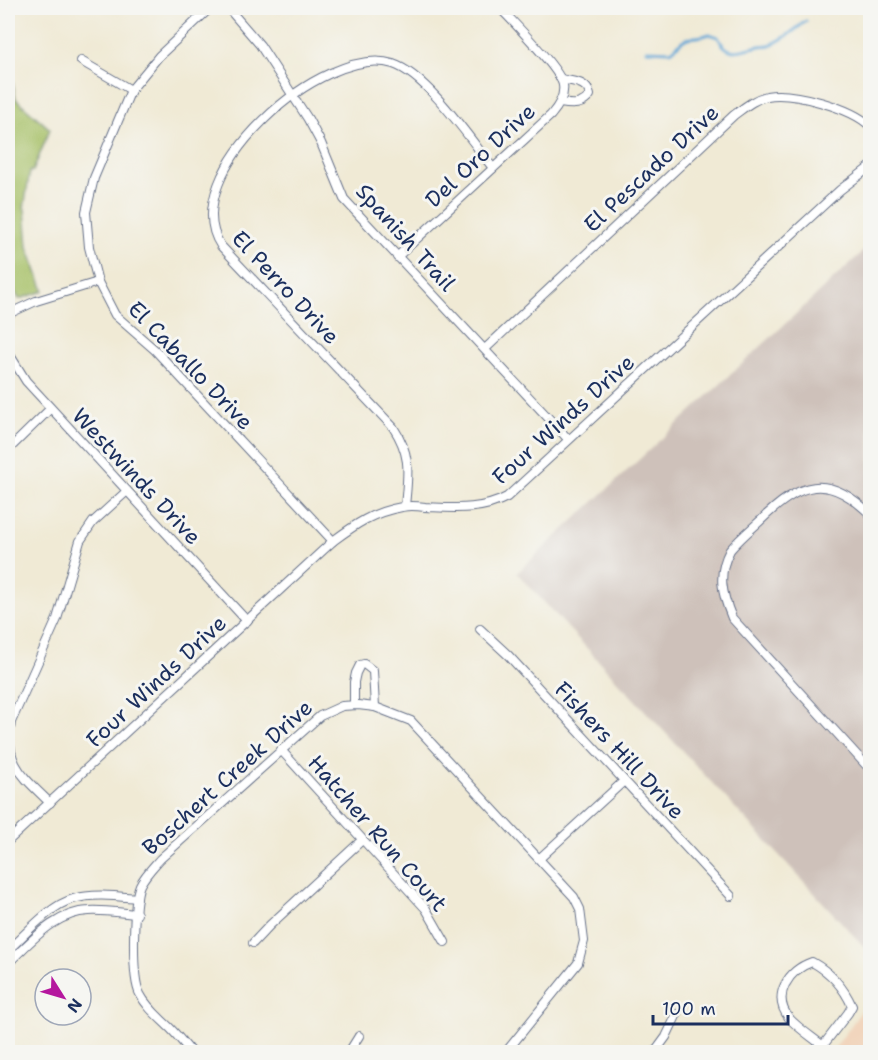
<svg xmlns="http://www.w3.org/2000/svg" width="878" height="1060" viewBox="0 0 878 1060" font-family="'Shantell Sans',sans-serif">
  <rect width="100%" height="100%" fill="#f6f6f2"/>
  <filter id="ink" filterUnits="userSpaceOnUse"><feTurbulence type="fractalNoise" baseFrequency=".0167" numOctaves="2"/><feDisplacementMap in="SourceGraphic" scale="12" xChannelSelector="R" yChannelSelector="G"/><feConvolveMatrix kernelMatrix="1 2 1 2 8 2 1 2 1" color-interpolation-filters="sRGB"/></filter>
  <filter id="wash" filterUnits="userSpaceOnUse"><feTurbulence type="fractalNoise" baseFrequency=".008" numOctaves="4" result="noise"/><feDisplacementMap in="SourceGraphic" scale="24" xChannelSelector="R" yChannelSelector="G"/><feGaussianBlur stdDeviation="1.35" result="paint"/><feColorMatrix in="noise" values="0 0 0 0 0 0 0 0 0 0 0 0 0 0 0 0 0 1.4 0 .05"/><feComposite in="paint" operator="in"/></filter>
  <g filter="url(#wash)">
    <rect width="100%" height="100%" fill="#f0ead5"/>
    <path fill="#f1d5bd" d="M 870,999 L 870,1052 L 832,1052 Z"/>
    <path fill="#cec1ba" d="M 870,245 L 870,953 L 517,573 Z"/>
    <path fill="#a5bf65" stroke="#607762" stroke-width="1.5" d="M 8,63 L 16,99 L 50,129 L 33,171 L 30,171 L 24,208 L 25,209 L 28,247 L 44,291 L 19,299 L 8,279 Z"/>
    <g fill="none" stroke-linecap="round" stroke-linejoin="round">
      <path stroke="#61a6d6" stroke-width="3" d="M 647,50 L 671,51 C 677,47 681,40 688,38 C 696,36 701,38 709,34 L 718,37 C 728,59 742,49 759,46 C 762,45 766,46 769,45 C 781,42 796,29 806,21"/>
    </g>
  </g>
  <g filter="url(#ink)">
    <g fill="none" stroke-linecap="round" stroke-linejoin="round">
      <defs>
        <g id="minor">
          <path d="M 210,8 L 159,56 L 131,90 L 94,178 L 86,212 L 89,247 L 98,282 L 115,315 L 155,350 L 333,541"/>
          <path d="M 228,8 L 260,45 L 308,119 L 321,143 L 344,199 L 568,439"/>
          <path d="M 81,61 L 131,90"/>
          <path d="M 560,103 C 572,105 583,106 590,95 C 587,81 573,82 561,79"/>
          <path d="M 397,257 L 551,115 C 558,107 565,97 563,85 C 560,69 514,23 500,8"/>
          <path d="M 8,314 L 36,301 L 98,282"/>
          <path d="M 485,349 L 734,115 C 745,107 754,99 767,96 C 792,91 852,108 870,126"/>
          <path d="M 8,352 L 26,381 L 247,621"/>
          <path d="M 8,450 L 50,409"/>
          <path d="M 405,506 C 408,473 412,456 393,427 L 221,246 C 174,175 324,42 393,64 C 427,75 470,139 493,168"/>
          <path d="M 870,514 C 827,472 800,482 760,521 C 750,530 739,539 730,550 C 717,574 722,594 732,618 L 866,765 L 870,767"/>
          <path d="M 480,629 L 508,655 L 731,896"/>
          <path d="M 354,705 L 354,682 L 356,673 L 360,665 L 364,664 L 373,671 L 375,707"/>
          <path d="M 281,750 L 426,909 L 445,942"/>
          <path d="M 50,803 C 23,776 4,764 11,722 L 57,619 L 80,541 L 93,522 L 127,491"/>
          <path d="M 8,841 L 333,541 C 356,524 373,512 402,507 C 410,505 418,506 425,507 C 454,508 481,511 507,497 L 840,190 L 870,167"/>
          <path d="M 540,858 L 624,781"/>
          <path d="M 253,943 L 270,925 L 362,840"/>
          <path d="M 8,950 C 25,935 50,905 73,899 C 93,893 116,896 137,898"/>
          <path d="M 8,963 C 31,942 55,912 89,911 C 105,910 121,913 137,914"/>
          <path d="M 191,1052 C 184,1044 178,1036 170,1028 C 159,1017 147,1008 140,994 C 131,978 133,901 140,885 C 145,875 153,867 160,859 L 320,716 L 342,706 L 358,705 L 375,707 L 411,721 L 574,897 L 580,909 L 584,941 L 578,963 L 506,1052"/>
          <path d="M 349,1052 L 359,1036"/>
          <path d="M 655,1052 L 666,1037 L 677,1014"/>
          <path d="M 818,1052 L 848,1013 L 852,1006 C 844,988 830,972 812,962 C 789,970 771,995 789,1018 C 798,1028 812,1037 823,1046"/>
        </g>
      </defs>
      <use href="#minor" stroke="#667088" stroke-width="10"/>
      <use href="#minor" stroke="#fff" stroke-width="8"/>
    </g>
  </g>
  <g text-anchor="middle" stroke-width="6" stroke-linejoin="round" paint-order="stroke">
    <g font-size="22" fill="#1b2f5e" stroke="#f6f6f2">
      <text transform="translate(480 155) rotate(-43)" y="8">Del Oro Drive</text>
      <text transform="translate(651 168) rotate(-43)" y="8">El Pescado Drive</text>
      <text transform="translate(406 237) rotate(48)" y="8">Spanish Trail</text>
      <text transform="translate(286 287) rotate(47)" y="8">El Perro Drive</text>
      <text transform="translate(191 365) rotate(46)" y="8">El Caballo Drive</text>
      <text transform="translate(563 419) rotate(-42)" y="8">Four Winds Drive</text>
      <text transform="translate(137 476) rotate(47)" y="8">Westwinds Drive</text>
      <text transform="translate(156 681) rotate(-43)" y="8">Four Winds Drive</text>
      <text transform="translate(620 750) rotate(47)" y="8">Fishers Hill Drive</text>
      <text transform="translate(227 777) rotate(-42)" y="8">Boschert Creek Drive</text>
      <text transform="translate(378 833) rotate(49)" y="8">Hatcher Run Court</text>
    </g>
  </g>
  <rect width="878" height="1060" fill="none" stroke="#f6f6f2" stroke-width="30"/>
  <g transform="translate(63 997) rotate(127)"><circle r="28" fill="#f6f6f2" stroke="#9ea6b7" stroke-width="1.5"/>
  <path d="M0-4.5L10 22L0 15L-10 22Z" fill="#b5179e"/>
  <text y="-9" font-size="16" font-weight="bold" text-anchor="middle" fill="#1b2f5e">N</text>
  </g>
  <path d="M653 1015v9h135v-9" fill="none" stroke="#1b2f5e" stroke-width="3"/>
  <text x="662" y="1015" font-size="18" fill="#1b2f5e" stroke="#f6f6f2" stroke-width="4.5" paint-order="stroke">100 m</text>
</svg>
